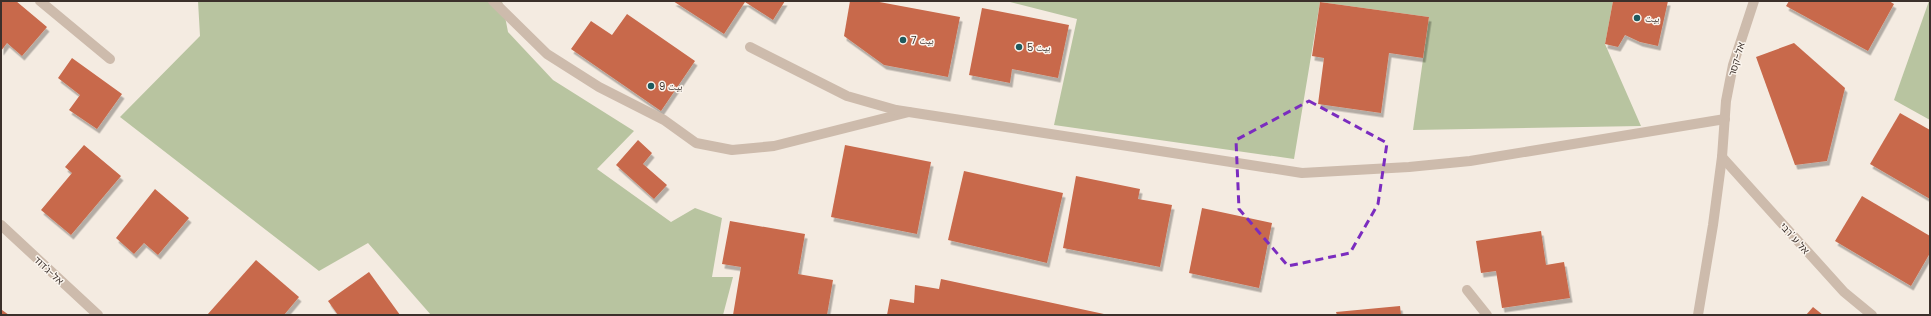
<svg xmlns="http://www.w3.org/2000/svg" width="1931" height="316" viewBox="0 0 1931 316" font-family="Poppins,'Noto Naskh Arabic','Noto Sans Hebrew',sans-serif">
  <defs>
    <filter id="shadow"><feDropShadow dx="2.5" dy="4.5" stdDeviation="0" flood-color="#0004"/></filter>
  </defs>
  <rect width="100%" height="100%" fill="#f4ebe1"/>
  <g fill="#b8c4a0">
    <path d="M 198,1 L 502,1 L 508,32 L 553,80 L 634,131 L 597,169 L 671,222 L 695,208 L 722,218 L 712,277 L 733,277 L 723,315 L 431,315 L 368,243 L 319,271 L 120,117 L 200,36 Z"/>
    <path d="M 1006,1 L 1613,1 L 1605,44 L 1641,126 L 1413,130 L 1429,17 L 1320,2 L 1294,159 L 1054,125 L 1077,19 Z"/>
    <path d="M 1929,1 L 1930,1 L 1930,120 L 1894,100 Z"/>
  </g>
  <g fill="#c8694b" filter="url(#shadow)">
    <path d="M 1,1 L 16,1 L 47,27 L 22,56 L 7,43 L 1,51 Z"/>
    <path d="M 673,1 L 785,1 L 773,20 L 745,2 L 724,34 Z"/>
    <path d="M 850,1 L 874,1 L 960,17 L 948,77 L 884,65 L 844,36 Z"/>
    <path d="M 1613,1 L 1668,1 L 1658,46 L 1640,42 L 1625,35 L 1618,47 L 1605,44 Z"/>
    <path d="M 1789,1 L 1889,1 L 1894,4 L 1868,51 L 1786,6 Z"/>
    <path d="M 1320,2 L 1429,17 L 1423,58 L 1389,53 L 1381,113 L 1318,104 L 1324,58 L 1312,56 Z"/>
    <path d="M 982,8 L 1069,25 L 1058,78 L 1012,69 L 1010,83 L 969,75 Z"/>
    <path d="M 627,14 L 695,61 L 661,111 L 571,49 L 591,21 L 612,35 Z"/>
    <path d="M 1794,43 L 1845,88 L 1827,161 L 1795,165 L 1756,57 Z"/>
    <path d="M 72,58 L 122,94 L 97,129 L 69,110 L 80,95 L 58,78 Z"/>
    <path d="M 1900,113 L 1930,130 L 1930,199 L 1870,164 Z"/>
    <path d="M 638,140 L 652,153 L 643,164 L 667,185 L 654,199 L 616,165 Z"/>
    <path d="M 84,145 L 121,176 L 71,235 L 41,210 L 72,173 L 65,167 Z"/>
    <path d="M 845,145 L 931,162 L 917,234 L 831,217 Z"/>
    <path d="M 964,171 L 1063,193 L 1047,263 L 948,240 Z"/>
    <path d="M 1076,176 L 1140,189 L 1138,199 L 1172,205 L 1160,267 L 1063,248 Z"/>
    <path d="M 155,189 L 189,218 L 158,255 L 144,243 L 134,254 L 116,238 Z"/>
    <path d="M 1862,196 L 1930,236 L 1930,253 L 1911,286 L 1835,241 Z"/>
    <path d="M 1202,208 L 1272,223 L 1259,288 L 1189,273 Z"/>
    <path d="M 730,221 L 805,234 L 798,274 L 833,280 L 827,315 L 733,315 L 741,267 L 722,264 Z"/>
    <path d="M 1541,231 L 1546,265 L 1564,262 L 1570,298 L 1502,308 L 1496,271 L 1481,273 L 1476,241 Z"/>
    <path d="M 256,260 L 299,297 L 284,315 L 207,315 Z"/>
    <path d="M 369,272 L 400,315 L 338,315 L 328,301 Z"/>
    <path d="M 941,279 L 1104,314 L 1104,315 L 887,315 L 890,299 L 914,303 L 915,285 L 939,289 Z"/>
    <path d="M 1400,306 L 1401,315 L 1337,315 L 1336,312 Z"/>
    <path d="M 1813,307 L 1823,315 L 1806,315 Z"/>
    <path d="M 2,310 L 9,315 L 1,315 Z"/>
  </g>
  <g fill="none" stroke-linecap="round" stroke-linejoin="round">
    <g stroke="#cdbbac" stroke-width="10">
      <path d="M 493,1 L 547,54 L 599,87 L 664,120 L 696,143 L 732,150 L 774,146 L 909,112"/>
      <path d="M 1467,290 L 1487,315"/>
    </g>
    <g stroke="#cdbbac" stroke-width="10">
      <path d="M 40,1 L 110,59"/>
      <path d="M 750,47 L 847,96 L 896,110 L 1302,173 L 1409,167 L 1470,161 L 1725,119"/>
      <path d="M 1722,157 L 1844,292 L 1872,315"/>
      <path d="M 1,225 L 98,315"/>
    </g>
    <path stroke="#cdbbac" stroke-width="10" d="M 1698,315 L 1713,225 L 1722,157 L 1726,101 L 1733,65 L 1754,1"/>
  </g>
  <path fill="none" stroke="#7b2cbf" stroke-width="3" stroke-dasharray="8 5" stroke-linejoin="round" d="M 1309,101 L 1387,143 L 1378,204 L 1350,253 L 1288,266 L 1239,209 L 1236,140 Z"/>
  <g fill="#1f5a5e" stroke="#fbf5ee" stroke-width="1.5">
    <circle cx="1637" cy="18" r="4"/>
    <circle cx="903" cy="40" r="4"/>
    <circle cx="1019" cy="47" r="4"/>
    <circle cx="651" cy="86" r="4"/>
  </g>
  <g text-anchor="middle" stroke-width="3" stroke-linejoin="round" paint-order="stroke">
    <g font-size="10" fill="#3b302b" stroke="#fbf5ee" text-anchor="start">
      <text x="1645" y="22">بيت</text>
      <text x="911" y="44">بيت 7</text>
      <text x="1027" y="51">بيت 5</text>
      <text x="659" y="90">بيت 9</text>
    </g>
    <g font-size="10" fill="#3b302b" stroke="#fbf5ee">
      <text transform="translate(1736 59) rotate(-74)" y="4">אל-קסר</text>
      <text transform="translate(1795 238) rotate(48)" y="4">אל ע 'רבי</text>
      <text transform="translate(49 270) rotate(43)" y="4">אל-ג'דוד</text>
    </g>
  </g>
  <rect width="1931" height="316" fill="none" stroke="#3b302b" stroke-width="4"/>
</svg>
